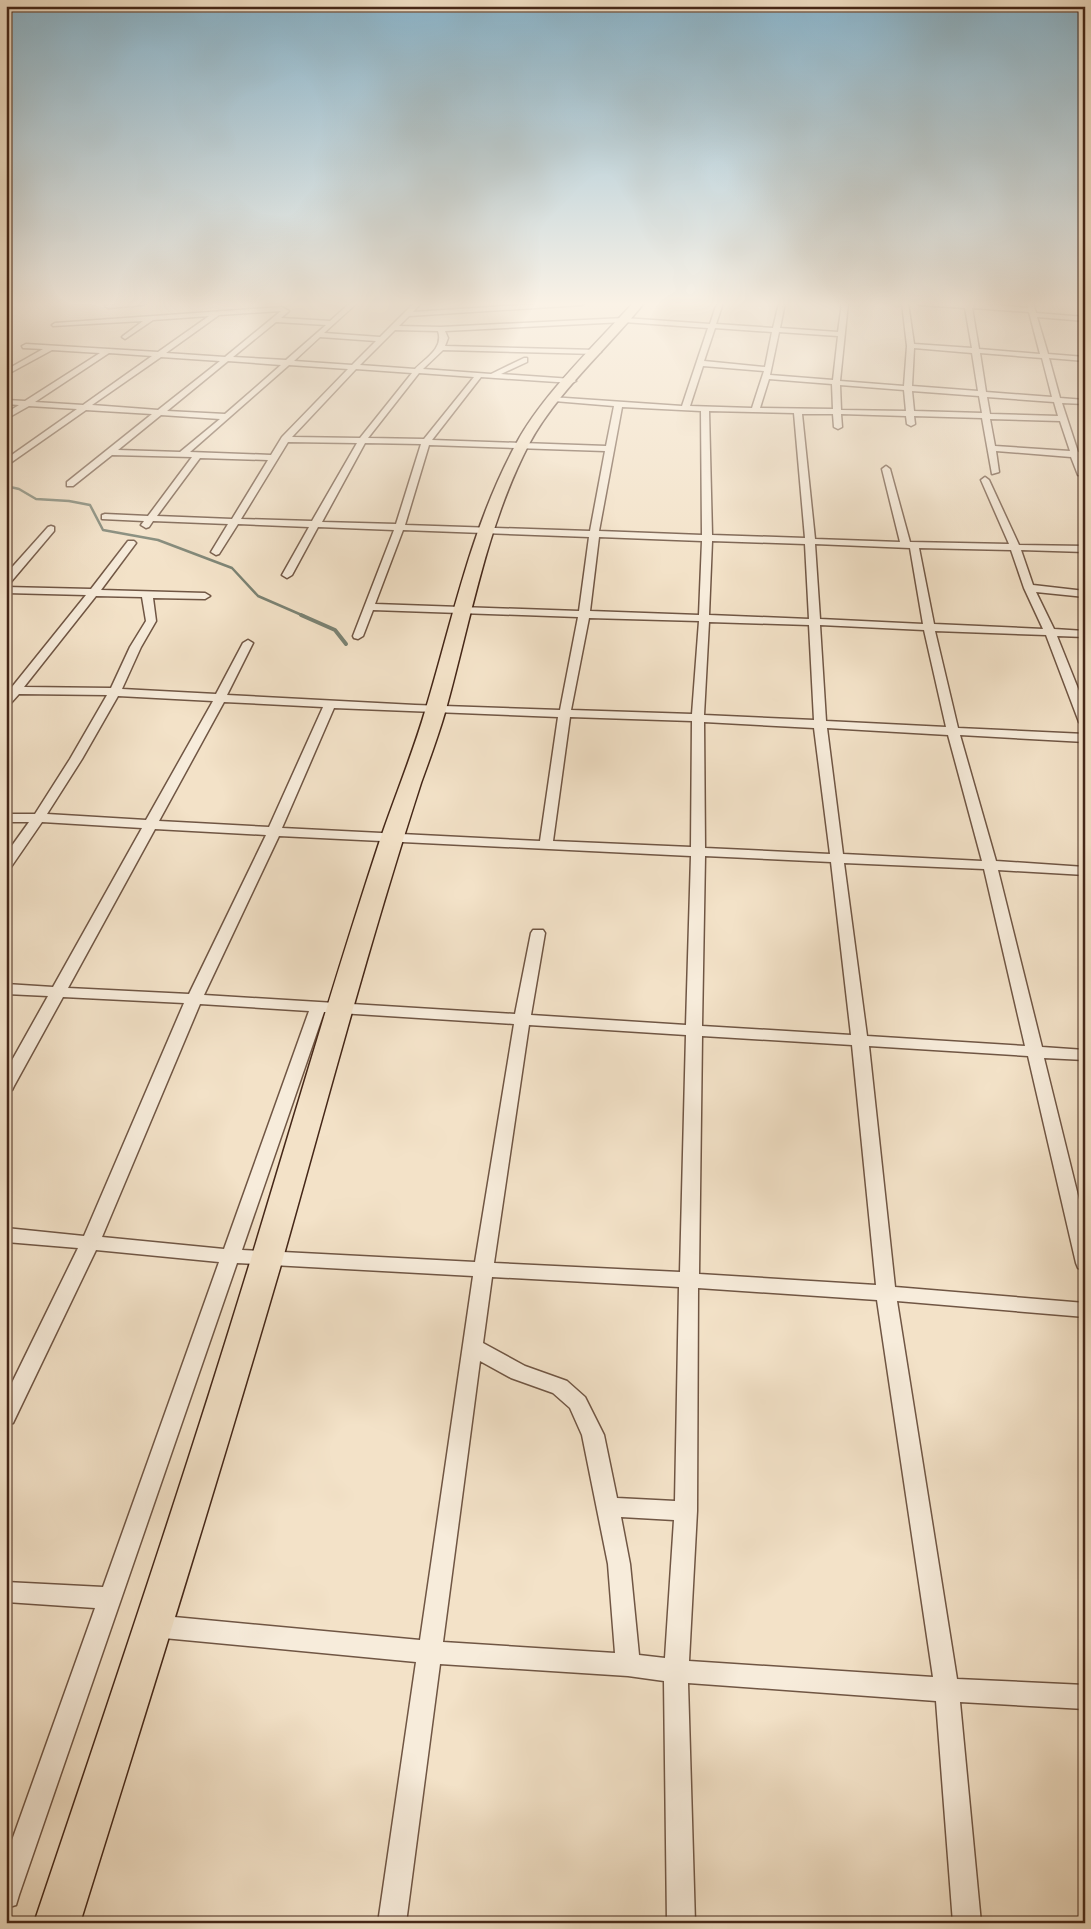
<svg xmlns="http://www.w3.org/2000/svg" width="1091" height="1929" viewBox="0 0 1091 1929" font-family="Vollkorn,serif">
  <rect width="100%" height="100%" fill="#f3e2c8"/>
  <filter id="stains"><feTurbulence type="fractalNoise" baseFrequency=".004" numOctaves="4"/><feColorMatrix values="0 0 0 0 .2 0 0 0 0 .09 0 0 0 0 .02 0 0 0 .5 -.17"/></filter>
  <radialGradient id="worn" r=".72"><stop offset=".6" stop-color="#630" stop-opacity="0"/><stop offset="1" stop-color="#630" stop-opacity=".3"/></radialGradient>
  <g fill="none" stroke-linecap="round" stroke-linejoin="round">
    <path stroke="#7a8273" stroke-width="2.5" d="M 6,486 L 19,489 L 36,499 L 69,501 L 90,505 L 103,530 L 158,540 L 232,568 L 258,596 L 304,616"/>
    <path stroke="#7a8273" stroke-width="4" d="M 301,615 L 335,630 L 346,644"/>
    <defs>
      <g id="minor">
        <path d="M 122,303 L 146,303 L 143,305 L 108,308 L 105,306 Z"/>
        <path d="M 350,303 L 357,303 L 324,333 L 380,337 L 414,303 L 421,303 L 413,312 L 553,303 L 585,303 L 582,305 L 409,316 L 399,326 L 441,327 L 624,318 L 710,324 L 717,303 L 723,303 L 716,324 L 773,328 L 779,303 L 785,303 L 780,328 L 838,332 L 842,303 L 848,303 L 840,381 L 904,386 L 907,346 L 902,303 L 908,303 L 914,344 L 972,348 L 965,308 L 920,305 L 917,303 L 971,303 L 1028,308 L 1027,303 L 1033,303 L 1036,313 L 1085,317 L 1085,321 L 1037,317 L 1048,354 L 1085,357 L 1085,361 L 1049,358 L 1060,398 L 1085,400 L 1085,404 L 1062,403 L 1078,452 L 1085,453 L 1085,457 L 1080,457 L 1084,475 L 1078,475 L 1071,457 L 996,451 L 999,472 L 992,474 L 982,418 L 914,416 L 915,424 L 911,426 L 907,424 L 906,416 L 841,414 L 842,427 L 838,429 L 834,427 L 833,414 L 802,414 L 815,539 L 900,542 L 882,469 L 886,466 L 890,469 L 910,542 L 1009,544 L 981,480 L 985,477 L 989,480 L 1019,545 L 1085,546 L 1085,552 L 1021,550 L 1033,585 L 1085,591 L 1085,597 L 1036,592 L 1054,629 L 1085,631 L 1085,637 L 1057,636 L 1085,706 L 1085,726 L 1079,722 L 1046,635 L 935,631 L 958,728 L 1085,734 L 1085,742 L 960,735 L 996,861 L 1085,867 L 1085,875 L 998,870 L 1042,1047 L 1085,1050 L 1085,1060 L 1044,1058 L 1085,1224 L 1085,1270 L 1078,1268 L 1076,1263 L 1028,1056 L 869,1046 L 895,1287 L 1085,1303 L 1085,1317 L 897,1301 L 957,1679 L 1085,1685 L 1085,1709 L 960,1702 L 981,1923 L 953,1923 L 936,1701 L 688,1683 L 695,1923 L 667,1923 L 664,1681 L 628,1676 L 440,1664 L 406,1923 L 378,1923 L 416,1662 L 153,1637 L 145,1634 L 141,1626 L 145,1618 L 153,1615 L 420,1640 L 473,1276 L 237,1263 L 19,1895 L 16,1905 L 6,1908 L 6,1857 L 95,1608 L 6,1602 L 6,1582 L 103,1587 L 219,1262 L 96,1250 L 13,1423 L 6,1425 L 6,1395 L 78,1248 L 6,1242 L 6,1228 L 84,1236 L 184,1003 L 63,997 L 14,1086 L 12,1090 L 6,1091 L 6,1071 L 48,996 L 6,994 L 6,984 L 53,987 L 142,828 L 42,822 L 11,867 L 6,868 L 6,854 L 29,822 L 6,822 L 6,814 L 35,814 L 70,759 L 107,695 L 19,694 L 10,704 L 6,705 L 6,687 L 12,687 L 86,595 L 6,593 L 6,587 L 91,589 L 128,541 L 134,541 L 136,543 L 101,590 L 205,593 L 210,596 L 205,599 L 153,598 L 156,621 L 141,647 L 122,689 L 216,694 L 243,643 L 248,640 L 253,643 L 227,695 L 415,705 L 560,710 L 578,617 L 373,610 L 363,636 L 358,639 L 354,638 L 353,636 L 394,530 L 318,527 L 292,575 L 287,578 L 282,575 L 309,527 L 238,524 L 219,554 L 216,555 L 211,552 L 228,524 L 153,521 L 149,527 L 146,528 L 141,525 L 144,521 L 102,519 L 102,515 L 105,514 L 148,516 L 192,457 L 112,455 L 73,486 L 67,486 L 67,482 L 152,414 L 86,410 L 6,466 L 6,459 L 77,409 L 29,406 L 6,419 L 6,413 L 19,405 L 6,404 L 6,400 L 25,401 L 100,353 L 52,350 L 6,375 L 6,370 L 43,349 L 23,348 L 22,346 L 26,344 L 158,352 L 209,316 L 153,320 L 125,339 L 122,337 L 123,336 L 143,321 L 53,326 L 52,325 L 55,323 L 282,307 L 289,311 L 281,318 L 330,321 ZM 972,308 L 1029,312 L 1040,354 L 979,349 ZM 281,311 L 225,357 L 166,353 L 219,315 ZM 276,322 L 326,325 L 286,360 L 233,357 ZM 624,322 L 708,328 L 682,406 L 551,397 L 550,399 L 554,401 L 614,406 L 606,446 L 432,440 L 481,377 L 572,383 L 576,381 L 572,379 L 501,374 L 527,362 L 527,358 L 524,358 L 491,374 L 423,369 L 443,350 L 597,354 L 601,352 L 597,350 L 445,346 L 448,338 L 445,331 ZM 715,328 L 772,332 L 765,367 L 704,361 ZM 395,330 L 438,331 C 444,348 426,358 415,369 L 360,365 ZM 779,332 L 838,336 L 833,380 L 770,375 ZM 320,337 L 376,341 L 352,365 L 294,361 ZM 914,348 L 972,353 L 978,391 L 912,386 ZM 109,353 L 152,356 L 83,405 L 35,402 ZM 980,353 L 1042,358 L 1052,397 L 986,392 ZM 161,357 L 220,361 L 158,410 L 92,405 ZM 228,361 L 281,365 L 225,414 L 167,411 ZM 289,365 L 348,369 L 282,437 L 271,455 L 190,452 ZM 703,366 L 764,371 L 752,408 L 690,406 ZM 356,369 L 412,373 L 360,438 L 292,437 ZM 419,373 L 474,377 L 424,439 L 368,438 ZM 769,379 L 832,384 L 833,409 L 760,408 ZM 840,385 L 904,390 L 906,411 L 841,410 ZM 912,391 L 979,396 L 982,413 L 914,411 ZM 987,397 L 1054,402 L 1058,416 L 990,414 ZM 622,407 L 701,411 L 702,535 L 599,531 ZM 709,411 L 794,413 L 805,538 L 712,535 ZM 161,415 L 220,419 L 180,452 L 118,450 ZM 990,419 L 1060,421 L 1070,451 L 995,446 ZM 288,442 L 357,443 L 312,521 L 241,519 ZM 365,443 L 421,444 L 396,524 L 322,522 ZM 429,445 L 605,451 L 590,531 L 405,525 ZM 200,458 L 268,460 L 232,519 L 157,516 ZM 403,530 L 589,537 L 579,611 L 375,604 ZM 599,537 L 702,541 L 699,615 L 590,611 ZM 712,541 L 805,544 L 809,619 L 709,615 ZM 815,544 L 910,548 L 923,624 L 820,619 ZM 919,548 L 1011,550 L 1024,588 L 1043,629 L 934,624 ZM 96,596 L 142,597 L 146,621 L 130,647 L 111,688 L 24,687 ZM 589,618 L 699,621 L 692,714 L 571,710 ZM 709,622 L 809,625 L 814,720 L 704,715 ZM 820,625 L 924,630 L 946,727 L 826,721 ZM 118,696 L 213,701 L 146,820 L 47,814 L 82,759 ZM 224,702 L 323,707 L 269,827 L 159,821 ZM 334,708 L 558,717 L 540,841 L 282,828 ZM 570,717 L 692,721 L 691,847 L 553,841 ZM 704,722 L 814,728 L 830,854 L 705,848 ZM 827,728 L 948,735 L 982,861 L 843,854 ZM 155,829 L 266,835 L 189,994 L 68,988 ZM 279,836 L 691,856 L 686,1025 L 531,1015 L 545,933 L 543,930 L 533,930 L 531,933 L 515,1014 L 204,995 ZM 705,856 L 831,862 L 851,1035 L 702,1026 ZM 844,863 L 984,869 L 1025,1046 L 867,1036 ZM 200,1004 L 309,1011 L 224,1249 L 102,1237 ZM 324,1012 L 514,1024 L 475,1262 L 242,1250 ZM 529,1025 L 686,1035 L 680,1272 L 494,1263 ZM 702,1036 L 852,1045 L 876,1285 L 699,1274 ZM 492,1277 L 679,1287 L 675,1501 L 617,1498 L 604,1435 L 585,1397 L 567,1381 L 525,1366 L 483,1343 ZM 698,1288 L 877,1300 L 933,1677 L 689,1661 L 697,1511 ZM 480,1361 L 511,1378 L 553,1393 L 570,1408 L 582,1435 L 608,1564 L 615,1653 L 443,1642 ZM 621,1517 L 674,1520 L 665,1658 L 639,1655 L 630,1564 Z"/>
        <path d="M 51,526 L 54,527 L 54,531 L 10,583 L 6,584 L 6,574 L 48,527 Z"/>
      </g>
      <path id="trunk" d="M 633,303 L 644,303 C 608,348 556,393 529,444 C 486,527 471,619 446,709 C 439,734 430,758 421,783 C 370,940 328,1099 283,1258 C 218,1481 149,1702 80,1923 L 34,1923 C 113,1688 193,1453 264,1216 C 302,1090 339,964 380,840 C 395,796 413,753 426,708 C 453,618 471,527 516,444 C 542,395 596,344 633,303 Z"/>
    </defs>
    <use href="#minor" stroke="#705644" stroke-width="3"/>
    <use href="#trunk" stroke="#452718" stroke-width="3"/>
    <use href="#minor" fill="#f7ecdb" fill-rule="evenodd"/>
    <use href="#trunk" fill="#f3e2c8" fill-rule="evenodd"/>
  </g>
  <linearGradient id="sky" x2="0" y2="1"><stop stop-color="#8ab8d1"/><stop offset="0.53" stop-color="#faf2e6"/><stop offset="1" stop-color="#faf2e6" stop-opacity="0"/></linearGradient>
  <rect width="1091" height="573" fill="url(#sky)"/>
  <rect width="1091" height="1929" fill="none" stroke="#f3e2c8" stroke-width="25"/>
  <rect x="8" y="8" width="1076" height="1914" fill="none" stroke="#452718" stroke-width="2.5"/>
  <rect x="12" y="12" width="1066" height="1904" fill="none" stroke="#452718"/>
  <rect width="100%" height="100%" filter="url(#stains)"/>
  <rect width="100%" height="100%" fill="url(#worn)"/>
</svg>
